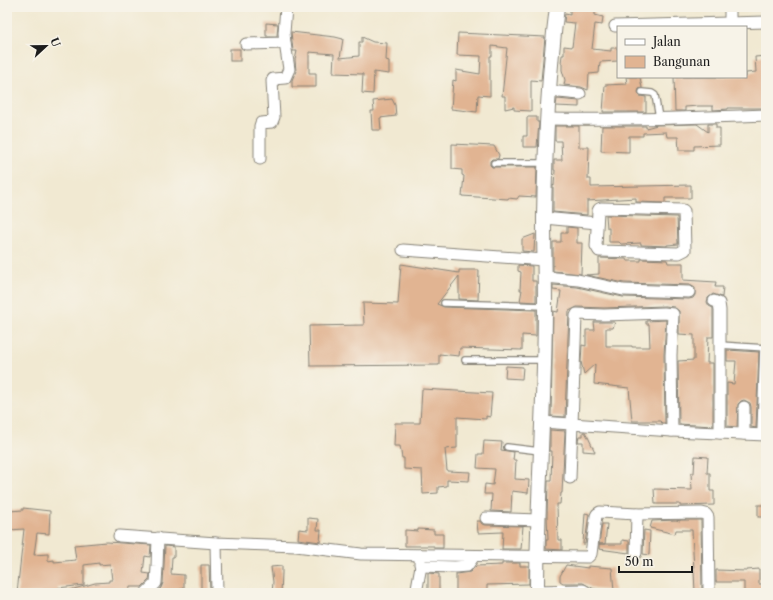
<svg xmlns="http://www.w3.org/2000/svg" width="773" height="600" viewBox="0 0 773 600" font-family="'Libre Caslon Text',serif">
  <rect width="100%" height="100%" fill="#f7f3e8"/>
  <filter id="ink" filterUnits="userSpaceOnUse"><feTurbulence type="fractalNoise" baseFrequency=".025" numOctaves="2"/><feDisplacementMap in="SourceGraphic" scale="8" xChannelSelector="R" yChannelSelector="G"/><feConvolveMatrix kernelMatrix="1 2 1 2 8 2 1 2 1" color-interpolation-filters="sRGB"/></filter>
  <filter id="wash" filterUnits="userSpaceOnUse"><feTurbulence type="fractalNoise" baseFrequency=".012" numOctaves="4" result="noise"/><feDisplacementMap in="SourceGraphic" scale="16" xChannelSelector="R" yChannelSelector="G"/><feGaussianBlur stdDeviation="0.9" result="paint"/><feColorMatrix in="noise" values="0 0 0 0 0 0 0 0 0 0 0 0 0 0 0 0 0 1.4 0 .05"/><feComposite in="paint" operator="in"/></filter>
  <g filter="url(#wash)">
    <rect width="100%" height="100%" fill="#f1e9d2"/>
    <g id="blocks">
      <g fill="#e1b492">
        <path d="M 570,7 L 595,8 L 595,15 L 603,17 L 602,25 L 595,24 L 592,49 L 611,51 L 611,48 L 618,48 L 618,61 L 600,62 L 599,73 L 589,74 L 588,90 L 581,87 L 564,85 L 565,80 L 562,70 L 562,63 L 561,63 L 562,55 L 564,55 L 564,46 L 572,47 L 575,23 L 564,22 L 565,14 L 570,15 Z"/>
        <path d="M 266,23 L 278,24 L 277,36 L 266,36 Z"/>
        <path d="M 291,32 L 335,37 L 343,39 L 340,58 L 359,56 L 359,42 L 362,42 L 362,37 L 373,42 L 387,43 L 386,60 L 389,61 L 389,74 L 374,72 L 373,94 L 362,93 L 363,74 L 333,73 L 334,54 L 309,52 L 309,73 L 316,73 L 316,87 L 292,87 L 292,80 L 296,71 L 295,60 L 297,51 L 293,51 Z"/>
        <path d="M 458,33 L 545,37 L 541,81 L 531,80 L 531,111 L 514,110 L 514,107 L 505,109 L 505,96 L 502,96 L 507,48 L 492,46 L 492,56 L 490,56 L 490,96 L 478,95 L 477,112 L 451,109 L 453,80 L 456,81 L 456,70 L 480,74 L 481,56 L 457,55 Z"/>
        <rect x="230" y="49" width="10" height="12"/>
        <path d="M 766,56 L 766,108 L 728,108 L 728,109 L 713,110 L 713,106 L 698,106 L 685,107 L 685,111 L 675,111 L 674,77 L 746,77 L 746,73 L 756,72 L 755,57 Z"/>
        <path d="M 626,77 L 640,77 L 642,88 L 639,89 L 638,92 L 640,96 L 646,97 L 646,112 L 603,112 L 605,85 L 627,84 Z"/>
        <path d="M 392,99 L 395,105 L 396,116 L 380,118 L 381,130 L 372,130 L 371,111 L 374,111 L 373,101 Z"/>
        <path d="M 557,99 L 579,101 L 579,107 L 556,106 Z"/>
        <path d="M 527,117 L 537,117 L 537,122 L 539,122 L 537,147 L 523,147 L 523,136 L 527,136 Z"/>
        <path d="M 697,124 L 708,132 L 708,124 L 716,124 L 716,128 L 720,128 L 720,145 L 694,146 L 694,150 L 679,150 L 678,137 L 667,137 L 666,132 L 643,133 L 643,136 L 629,136 L 629,152 L 601,151 L 602,126 L 646,126 L 646,128 L 657,125 Z"/>
        <path d="M 555,126 L 579,126 L 579,147 L 589,147 L 588,179 L 591,179 L 591,187 L 691,185 L 691,198 L 665,198 L 665,203 L 636,202 L 636,198 L 587,201 L 587,215 L 553,212 L 553,185 L 554,186 L 555,170 L 554,170 L 554,160 L 562,160 L 561,141 L 555,141 Z"/>
        <path d="M 452,144 L 494,146 L 499,155 L 498,159 L 492,159 L 490,161 L 490,165 L 492,167 L 537,167 L 536,197 L 519,196 L 517,199 L 508,198 L 508,199 L 462,196 L 464,176 L 462,175 L 462,170 L 452,169 Z"/>
        <path d="M 606,215 L 677,217 L 678,244 L 667,245 L 667,246 L 641,245 L 641,243 L 621,244 L 619,242 L 609,242 L 609,228 L 607,228 Z"/>
        <path d="M 567,227 L 577,228 L 577,243 L 582,243 L 581,274 L 553,271 L 553,242 L 561,242 L 561,233 L 567,233 Z"/>
        <path d="M 535,234 L 534,252 L 522,251 L 522,239 Z"/>
        <path d="M 599,258 L 626,259 L 627,261 L 641,261 L 641,259 L 667,260 L 668,263 L 683,263 L 683,280 L 716,282 L 715,287 L 723,287 L 722,297 L 713,294 L 708,298 L 707,302 L 709,306 L 713,308 L 713,337 L 708,337 L 707,363 L 713,363 L 713,426 L 679,424 L 678,361 L 694,360 L 694,335 L 679,334 L 679,311 L 674,307 L 665,306 L 604,308 L 577,307 L 569,311 L 565,417 L 551,416 L 553,311 L 558,312 L 561,291 L 553,290 L 553,285 L 577,287 L 623,297 L 689,299 L 693,298 L 695,295 L 695,288 L 690,285 L 624,283 L 586,275 L 599,274 Z"/>
        <path d="M 401,264 L 459,273 L 459,270 L 479,270 L 478,300 L 459,299 L 459,276 L 437,304 L 444,307 L 536,310 L 536,336 L 522,335 L 522,350 L 460,348 L 459,356 L 439,354 L 439,365 L 310,366 L 309,326 L 364,325 L 363,303 L 398,304 Z"/>
        <path d="M 518,265 L 532,266 L 532,281 L 536,281 L 536,302 L 520,301 L 522,290 L 520,290 L 521,272 L 518,271 Z"/>
        <path d="M 666,320 L 664,355 L 665,423 L 662,423 L 660,421 L 632,421 L 629,388 L 594,384 L 595,364 L 584,374 L 581,362 L 582,345 L 586,346 L 586,330 L 595,330 L 594,322 L 615,322 L 613,328 L 606,328 L 606,346 L 632,346 L 632,347 L 650,347 L 649,324 L 646,324 L 646,321 Z"/>
        <path d="M 727,350 L 759,352 L 756,428 L 751,427 L 751,407 L 750,403 L 744,400 L 741,401 L 738,404 L 737,427 L 727,426 L 727,383 L 734,384 L 736,361 L 727,361 Z"/>
        <path d="M 506,366 L 523,367 L 522,379 L 505,378 Z"/>
        <path d="M 422,389 L 492,393 L 490,417 L 486,416 L 486,419 L 457,417 L 457,448 L 445,449 L 447,471 L 470,472 L 469,481 L 447,480 L 447,486 L 438,487 L 438,493 L 423,494 L 422,470 L 404,469 L 404,458 L 402,458 L 400,446 L 394,446 L 395,423 L 420,423 Z"/>
        <path d="M 550,430 L 565,431 L 562,493 L 561,493 L 560,504 L 557,504 L 558,540 L 562,540 L 562,550 L 546,549 L 546,540 L 548,540 L 547,516 L 548,481 L 551,481 L 552,451 L 550,451 Z"/>
        <path d="M 583,432 L 585,432 L 588,437 L 595,452 L 583,451 L 583,442 L 578,442 L 579,436 L 583,436 Z"/>
        <path d="M 484,441 L 502,442 L 501,450 L 514,452 L 513,460 L 516,460 L 515,479 L 529,480 L 528,493 L 512,491 L 511,512 L 491,511 L 492,494 L 484,494 L 485,484 L 493,485 L 495,469 L 477,468 L 478,454 L 483,454 Z"/>
        <path d="M 695,456 L 708,457 L 707,473 L 710,473 L 710,491 L 714,491 L 714,505 L 680,506 L 680,504 L 655,504 L 654,489 L 692,490 L 691,473 L 694,473 Z"/>
        <rect x="758" y="505" width="8" height="12"/>
        <path d="M 23,508 L 50,511 L 49,534 L 37,533 L 34,555 L 48,554 L 48,561 L 54,560 L 54,562 L 76,560 L 74,545 L 107,542 L 151,545 L 150,557 L 145,556 L 143,573 L 150,574 L 149,580 L 142,587 L 130,587 L 129,593 L 67,593 L 67,591 L 95,583 L 109,582 L 109,580 L 112,580 L 110,564 L 99,565 L 99,563 L 84,565 L 84,585 L 58,588 L 58,593 L 17,593 L 24,529 L 10,530 L 9,511 L 23,510 Z"/>
        <path d="M 585,513 L 589,514 L 585,544 L 583,544 Z"/>
        <path d="M 308,518 L 318,519 L 317,530 L 321,530 L 320,542 L 298,539 L 299,529 L 308,530 Z"/>
        <path d="M 676,520 L 680,521 L 680,520 L 701,520 L 702,592 L 695,592 L 692,530 L 676,530 L 675,534 L 650,528 L 652,521 Z"/>
        <path d="M 477,521 L 480,521 L 482,524 L 486,525 L 523,526 L 521,549 L 502,549 L 503,532 L 478,533 Z"/>
        <path d="M 602,524 L 607,524 L 605,544 L 599,544 Z"/>
        <path d="M 418,529 L 434,530 L 434,534 L 443,534 L 443,548 L 434,548 L 434,546 L 405,546 L 405,530 L 418,531 Z"/>
        <path d="M 644,530 L 650,531 L 649,555 L 643,554 Z"/>
        <path d="M 622,540 L 629,541 L 629,553 L 599,549 L 599,544 L 622,544 Z"/>
        <path d="M 165,546 L 174,547 L 174,557 L 172,557 L 171,574 L 184,575 L 184,589 L 180,589 L 180,593 L 156,593 L 161,588 L 163,583 Z"/>
        <path d="M 502,563 L 520,563 L 520,566 L 529,566 L 529,584 L 487,585 L 487,593 L 456,593 L 456,574 L 470,572 L 476,566 L 502,565 Z"/>
        <path d="M 201,565 L 209,565 L 210,593 L 201,593 Z"/>
        <path d="M 566,565 L 588,568 L 588,566 L 612,568 L 614,591 L 594,589 L 583,583 L 563,583 L 560,581 L 560,576 Z"/>
        <path d="M 282,566 L 282,573 L 281,593 L 272,593 L 273,582 L 271,567 Z"/>
        <path d="M 759,569 L 759,584 L 766,584 L 766,593 L 744,593 L 744,582 L 716,582 L 716,570 L 747,571 L 747,570 Z"/>
        <path d="M 428,573 L 439,574 L 439,592 L 428,592 Z"/>
      </g>
    </g>
  </g>
  <g filter="url(#ink)">
    <use href="#blocks" fill-opacity="0" stroke="#868277" stroke-width="1"/>
    <g fill="none" stroke-linecap="round" stroke-linejoin="round">
      <defs>
        <g id="service">
          <path d="M 642,92 L 652,93 L 655,95 L 659,118"/>
          <path d="M 494,163 L 545,163"/>
          <path d="M 444,303 L 545,306"/>
          <path d="M 720,345 L 766,348"/>
          <path d="M 465,360 L 543,360"/>
          <path d="M 760,435 L 763,348"/>
          <path d="M 507,447 L 540,451"/>
        </g>
        <g id="minor">
          <path d="M 730,7 L 730,23"/>
          <path d="M 615,26 L 766,22"/>
          <path d="M 246,44 L 285,43 L 284,33 L 286,7"/>
          <path d="M 548,91 L 580,94"/>
          <path d="M 547,119 C 620,120 693,118 766,115"/>
          <path d="M 260,159 L 260,126 L 261,123 L 272,122 L 274,117 L 272,81 L 273,79 L 285,78 L 289,69 L 285,43"/>
          <path d="M 601,208 L 683,210 L 684,211 L 685,250 L 679,253 L 599,251 L 596,246 L 598,211 L 599,209 Z"/>
          <path d="M 544,218 L 597,223"/>
          <path d="M 403,250 L 544,260"/>
          <path d="M 545,277 L 578,280 L 623,290 L 689,292"/>
          <path d="M 714,301 L 719,303 L 720,310 L 720,433"/>
          <path d="M 542,422 L 672,431 L 766,435"/>
          <path d="M 744,434 L 744,407"/>
          <path d="M 570,478 L 576,316 L 577,314 L 604,315 L 664,313 L 673,314 L 671,355 L 672,431"/>
          <path d="M 486,518 L 538,520"/>
          <path d="M 119,536 L 216,543 L 296,546 L 361,554 L 588,557 L 591,554 L 596,516 L 597,514 L 600,512 L 637,514 L 702,513 L 706,514 L 708,517 L 709,593"/>
          <path d="M 216,543 L 217,593"/>
          <path d="M 636,553 L 637,514"/>
          <path d="M 420,555 L 420,564 L 421,566 L 455,567 L 467,566 L 474,556"/>
          <path d="M 537,591 L 583,590 L 588,593"/>
          <path d="M 146,593 L 156,583 L 157,567 L 158,538"/>
          <path d="M 416,593 L 421,566"/>
        </g>
        <path id="tertiary" d="M 537,593 C 537,497 545,402 545,306 C 545,277 544,247 544,218 C 545,148 548,77 557,7"/>
      </defs>
      <use href="#service" stroke="#868277" stroke-width="8"/>
      <use href="#minor" stroke="#868277" stroke-width="13"/>
      <use href="#tertiary" stroke="#868277" stroke-width="16"/>
      <use href="#service" stroke="#fff" stroke-width="5.5"/>
      <use href="#minor" stroke="#fff" stroke-width="11"/>
      <use href="#tertiary" stroke="#fff" stroke-width="14"/>
    </g>
  </g>
  <rect width="773" height="600" fill="none" stroke="#f7f3e8" stroke-width="24"/>
  <rect x="617" y="26" width="130" height="52" fill="#f7f3e8" stroke="#9f9d96"/>
  <rect x="625" y="39" width="20" height="6" fill="#ffffff" stroke="#9f9d96"/>
  <text x="653" y="46" font-size="12" fill="#1c1c1c">Jalan</text>
  <rect x="625" y="56" width="20" height="12" fill="#e1b492" stroke="#9f9d96"/>
  <text x="653" y="66" font-size="12" fill="#1c1c1c">Bangunan</text>
  <g transform="translate(46 46) rotate(68)" stroke="#f7f3e8" stroke-width="3" paint-order="stroke">
  <path d="M0-3L7 15L0 10L-7 15Z" fill="#1c1c1c"/>
  <text y="-6" font-size="11" font-weight="bold" text-anchor="middle" fill="#1c1c1c">U</text>
  </g>
  <path d="M619 566v6h73v-6" fill="none" stroke="#1c1c1c" stroke-width="2"/>
  <text x="625" y="566" font-size="12" fill="#1c1c1c" stroke="#f7f3e8" stroke-width="3" paint-order="stroke">50 m</text>
</svg>
